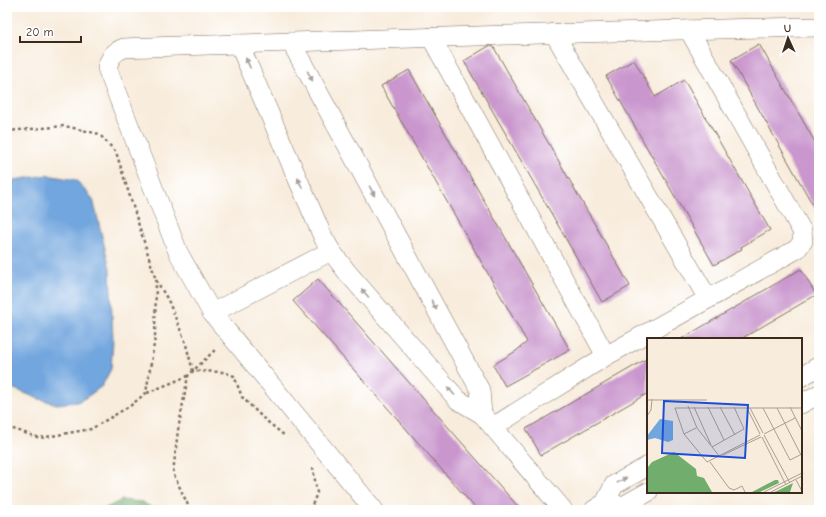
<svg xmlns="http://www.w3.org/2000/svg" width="826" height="517" viewBox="0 0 826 517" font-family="'Comic Neue',sans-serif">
  <rect width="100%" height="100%" fill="#fff"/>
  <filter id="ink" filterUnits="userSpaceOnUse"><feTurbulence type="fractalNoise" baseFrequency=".025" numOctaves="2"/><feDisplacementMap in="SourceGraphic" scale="8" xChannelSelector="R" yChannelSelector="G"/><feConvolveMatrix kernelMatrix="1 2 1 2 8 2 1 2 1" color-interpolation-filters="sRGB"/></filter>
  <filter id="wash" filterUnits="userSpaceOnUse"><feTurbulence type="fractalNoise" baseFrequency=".012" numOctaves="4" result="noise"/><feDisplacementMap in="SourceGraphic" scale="16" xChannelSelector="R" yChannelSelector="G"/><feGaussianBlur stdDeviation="0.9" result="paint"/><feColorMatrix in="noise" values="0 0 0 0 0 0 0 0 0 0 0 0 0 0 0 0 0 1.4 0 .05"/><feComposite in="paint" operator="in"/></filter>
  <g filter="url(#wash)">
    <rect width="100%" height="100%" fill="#f8ecdc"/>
    <path fill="#71ae6e" stroke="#566c46" d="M 122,500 L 142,502 L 156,510 L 102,510 Z"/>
    <path fill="#72a6de" stroke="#56687e" d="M 47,175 L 76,180 L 93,199 L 110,269 L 113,340 L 111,369 L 102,386 L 87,397 L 77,402 L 57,404 L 39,399 L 7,386 L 7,181 Z"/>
    <g id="blocks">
      <g fill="#c996cd">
        <path d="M 759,44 L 819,149 L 819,216 L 731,60 Z"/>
        <path d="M 489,46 L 493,46 L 630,286 L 602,302 L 464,61 Z"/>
        <path d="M 634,60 L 655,97 L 684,80 L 770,230 L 741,247 L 742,249 L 714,265 L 606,76 Z"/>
        <path d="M 409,70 L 570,350 L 505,386 L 493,365 L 516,351 L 527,342 L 381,86 Z"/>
        <path d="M 801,269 L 816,295 L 775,319 L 741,339 L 681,339 Z"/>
        <path d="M 318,279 L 369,337 L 521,510 L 477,510 L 408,431 L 293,301 Z"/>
        <path d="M 648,358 L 648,393 L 541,455 L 526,429 Z"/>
      </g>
    </g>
  </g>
  <g filter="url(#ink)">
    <use href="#blocks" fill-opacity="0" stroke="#7d6e60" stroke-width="1"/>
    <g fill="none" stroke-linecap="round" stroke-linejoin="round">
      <defs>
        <g id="minor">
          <path d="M 554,33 L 708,299"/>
          <path d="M 431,37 L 606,356"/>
          <path d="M 291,42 L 480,390 L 482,414"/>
          <path d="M 239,44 L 323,237 L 331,251 L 347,272 L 458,400 L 482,414 L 563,510"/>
          <path d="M 212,313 L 331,251"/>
          <path d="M 801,377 L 819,366"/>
          <path d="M 801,404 L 819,394"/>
          <path d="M 493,427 L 606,356 L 797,249 L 803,241 L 802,231 L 689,30"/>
          <path d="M 605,503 L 623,506 L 648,492"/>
          <path d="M 374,510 L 212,313 L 178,252 L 107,68 C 110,58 113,52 124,48 C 355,40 587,31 819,27"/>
          <path d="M 594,510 L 605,503 L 614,485 L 648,466"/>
        </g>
      </defs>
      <use href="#minor" stroke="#7d6e60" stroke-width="20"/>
      <g stroke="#7d6e60" stroke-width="2.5" stroke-dasharray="3 3" stroke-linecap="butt">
        <path d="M 7,131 L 65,126 L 99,134 L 116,152 L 156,280 L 168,300 L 185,341 L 193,371 L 217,348"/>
        <path d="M 147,393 L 188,376"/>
        <path d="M 7,427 L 40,438 L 91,429 L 130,406 L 146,393 L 155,338 L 156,281"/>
        <path d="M 191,510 L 187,503 L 173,473 L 178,430 L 188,376 L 193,371 L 224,372 L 234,376 L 242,397 L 263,418 L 285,436"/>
        <path d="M 310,510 L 317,493 L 313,468"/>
      </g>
      <use href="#minor" stroke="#fff" stroke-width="19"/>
    </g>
    <defs><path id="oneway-solid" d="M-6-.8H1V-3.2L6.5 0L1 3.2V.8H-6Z"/></defs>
    <g fill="#a79f9a">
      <use href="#oneway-solid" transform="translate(248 63) rotate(-114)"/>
      <use href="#oneway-solid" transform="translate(310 76) rotate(62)"/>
      <use href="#oneway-solid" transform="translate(300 183) rotate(-114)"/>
      <use href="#oneway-solid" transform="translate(372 191) rotate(62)"/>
      <use href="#oneway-solid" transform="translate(365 293) rotate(-131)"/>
      <use href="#oneway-solid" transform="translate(434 305) rotate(62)"/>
      <use href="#oneway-solid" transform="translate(451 391) rotate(-131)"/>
      <use href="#oneway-solid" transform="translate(622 480) rotate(-30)"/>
    </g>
  </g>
  <g transform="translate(647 338)">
    <rect width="155" height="155" fill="#f8ecdc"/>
    <path d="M 27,114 L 49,131 L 50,138 L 57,140 L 65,154 L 0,154 L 1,129 L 5,124 ZM 128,142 L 131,142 L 132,145 L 113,154 L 105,154 ZM 146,145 L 143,154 L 127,154 L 130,153 Z" fill="#71ae6e"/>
    <path d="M 13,81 L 26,83 L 26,102 L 21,104 L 8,100 L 0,102 L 0,98 Z" fill="#72a6de"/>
    <path fill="none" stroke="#ac9e90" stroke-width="1" d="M 0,62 L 60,62M 41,68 L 50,90 L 73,119M 47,69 L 64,107M 61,69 L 77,102M 73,69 L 88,97M 143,69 L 155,93M 100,70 L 113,96M 103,70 L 116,95M 116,70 L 143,122 L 155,116M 130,70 L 154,117M 0,78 L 4,72 L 5,61M 37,96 L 49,90M 117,96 L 148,80M 113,97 L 60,124 L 37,96 L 28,70 L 155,70M 117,97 L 143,145M 115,99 L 139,147M 65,109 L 97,91 L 87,69M 76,117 L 114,99M 63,124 L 82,150 L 87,152 L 95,148 L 98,154M 149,142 L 155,153M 117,154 L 155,135M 124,154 L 155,138"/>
    <path fill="#1d4ed8" fill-opacity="0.15" stroke="#1d4ed8" stroke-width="2" d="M 17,63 L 101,67 L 98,120 L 15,115 Z"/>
    <rect width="155" height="155" fill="none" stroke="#3b2a1e" stroke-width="2"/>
  </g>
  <rect width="826" height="517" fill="none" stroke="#fff" stroke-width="24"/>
  <g transform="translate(788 38) rotate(357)" stroke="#ffffff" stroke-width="3" paint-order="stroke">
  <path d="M0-3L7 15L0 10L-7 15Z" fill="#3b2a1e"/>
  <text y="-6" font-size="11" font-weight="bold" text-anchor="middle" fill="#3b2a1e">U</text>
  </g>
  <path d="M20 36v6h61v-6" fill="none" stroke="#3b2a1e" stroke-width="2"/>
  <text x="26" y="36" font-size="12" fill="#3b2a1e" stroke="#ffffff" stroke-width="3" paint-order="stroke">20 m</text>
</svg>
